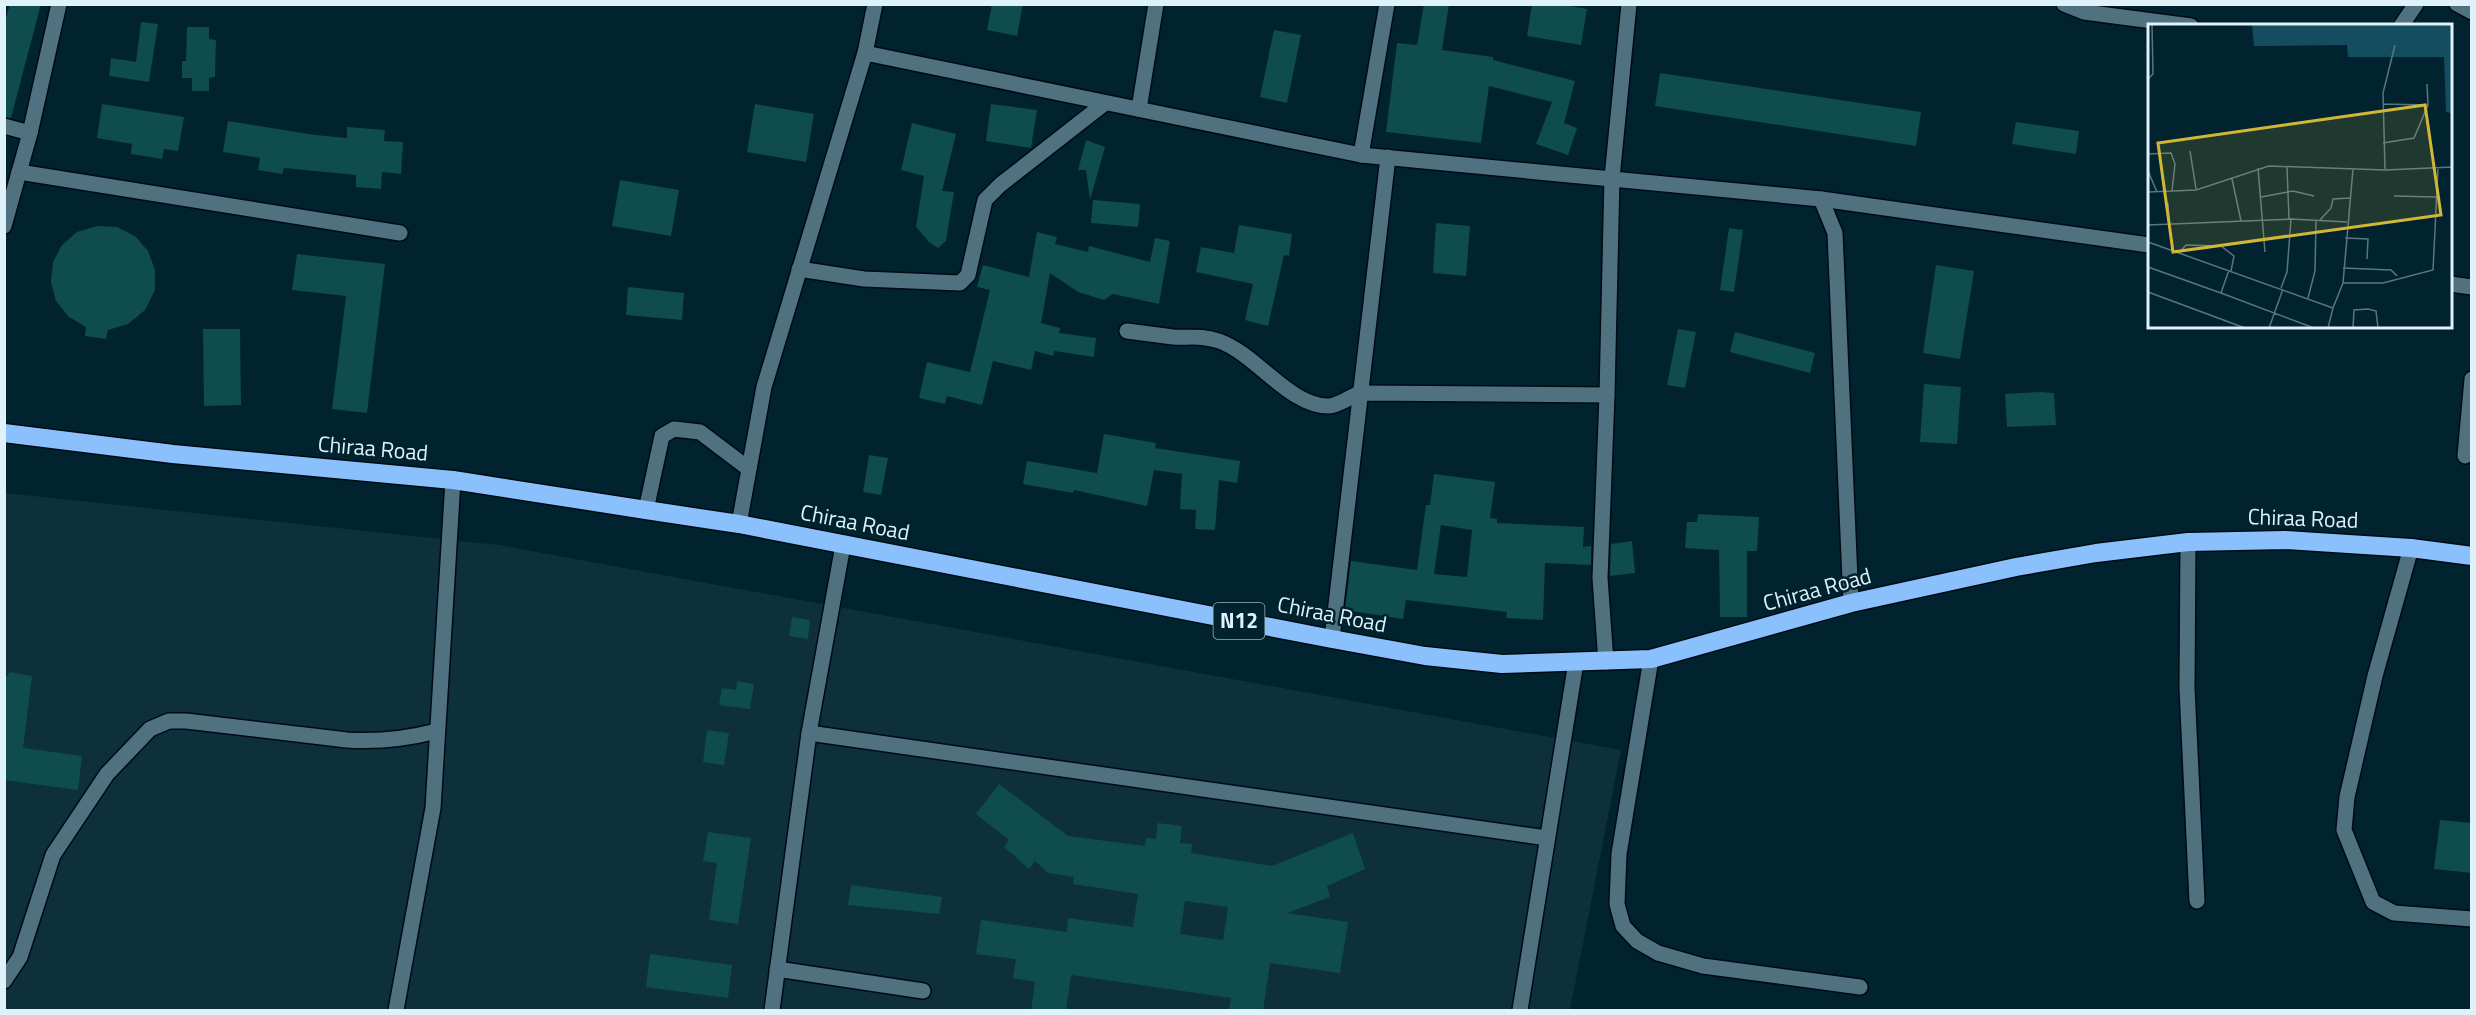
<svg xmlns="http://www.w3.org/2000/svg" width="2476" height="1015" viewBox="0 0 2476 1015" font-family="'Titillium Web',sans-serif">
  <rect width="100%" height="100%" fill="#00232f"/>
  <path fill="#0e303c" d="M 5,493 L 499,545 L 1621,750 L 1570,1010 L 5,1010 Z"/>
  <g fill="#0e4c4f" fill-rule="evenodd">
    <path d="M 10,4 L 41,4 L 11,118 L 4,117 L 4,25 Z"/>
    <path d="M 992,4 L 1023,4 L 1017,36 L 987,30 Z"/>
    <path d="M 1424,4 L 1449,4 L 1442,50 L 1493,57 L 1493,60 L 1575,81 L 1564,123 L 1577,128 L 1568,155 L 1536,144 L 1552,102 L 1489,86 L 1481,143 L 1386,132 L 1397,43 L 1417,45 Z"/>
    <path d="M 1532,4 L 1559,4 L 1587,9 L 1581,45 L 1527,36 Z"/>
    <path d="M 141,22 L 158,24 L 149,82 L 109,76 L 111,58 L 136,62 Z"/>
    <path d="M 187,27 L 209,27 L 209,39 L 216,40 L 215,77 L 209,78 L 209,91 L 192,91 L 192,78 L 182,78 L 182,61 L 186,61 Z"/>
    <path d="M 1274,30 L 1301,35 L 1287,103 L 1260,97 Z"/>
    <path d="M 1660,73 L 1921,112 L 1916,146 L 1655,106 Z"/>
    <path d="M 102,104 L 184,117 L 178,151 L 164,149 L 162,159 L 131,154 L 132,144 L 97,138 Z"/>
    <path d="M 755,104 L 814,114 L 806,162 L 747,152 Z"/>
    <path d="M 991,104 L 1037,110 L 1031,148 L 986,141 Z"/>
    <path d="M 228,121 L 315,135 L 347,138 L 347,127 L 385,130 L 384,141 L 403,142 L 401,174 L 382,172 L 381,189 L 356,187 L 356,175 L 284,168 L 282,174 L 258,170 L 260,158 L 223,152 Z"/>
    <path d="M 2016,122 L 2079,131 L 2076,154 L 2012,144 Z"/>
    <path d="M 912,123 L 956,134 L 942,191 L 954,192 L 946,241 L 938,248 L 929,242 L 916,227 L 924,176 L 901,170 Z"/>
    <path d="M 1086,140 L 1105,147 L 1090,200 L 1086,170 L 1078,170 Z"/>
    <path d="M 620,180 L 679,190 L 671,236 L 612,226 Z"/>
    <path d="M 1093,200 L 1140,204 L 1138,227 L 1091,223 Z"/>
    <path d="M 1436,223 L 1470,226 L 1466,276 L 1433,273 Z"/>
    <path d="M 1239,225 L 1292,234 L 1289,256 L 1284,255 L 1268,326 L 1245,320 L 1253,284 L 1196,272 L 1201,247 L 1234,253 Z"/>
    <path d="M 97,226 L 117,227 L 135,236 L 148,251 L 155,270 L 155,290 L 145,310 L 128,324 L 108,330 L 106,339 L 85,336 L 86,327 L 69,317 L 56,301 L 51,282 L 53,262 L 62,245 L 77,232 Z"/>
    <path d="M 1729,228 L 1743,230 L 1734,292 L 1720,290 Z"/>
    <path d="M 1037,232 L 1057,237 L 1055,244 L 1088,252 L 1089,246 L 1150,262 L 1155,238 L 1170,241 L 1159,304 L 1113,294 L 1104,300 L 1078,292 L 1050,273 L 1041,323 L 1060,328 L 1059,333 L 1096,338 L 1094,357 L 1054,351 L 1053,356 L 1035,351 L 1031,370 L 993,361 L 982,405 L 947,396 L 945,404 L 919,398 L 927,362 L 970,372 L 990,290 L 977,287 L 983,265 L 1029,277 Z"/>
    <path d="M 297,254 L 385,264 L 367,413 L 332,409 L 346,296 L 292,290 Z"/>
    <path d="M 1936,265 L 1974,271 L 1960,359 L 1923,353 Z"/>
    <path d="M 628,287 L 684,293 L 682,320 L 626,315 Z"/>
    <path d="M 203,329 L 240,329 L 241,405 L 204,406 Z"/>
    <path d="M 1678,329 L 1696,332 L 1685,388 L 1667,385 Z"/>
    <path d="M 1735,332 L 1815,353 L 1810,373 L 1730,352 Z"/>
    <path d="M 1924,384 L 1961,387 L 1957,444 L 1920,442 Z"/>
    <path d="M 2040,392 L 2054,393 L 2056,425 L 2007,427 L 2005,394 Z"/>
    <path d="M 1104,434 L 1156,443 L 1155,448 L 1240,461 L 1237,483 L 1219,480 L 1215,530 L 1195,529 L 1196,510 L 1180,509 L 1182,474 L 1154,470 L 1147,506 L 1074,490 L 1073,493 L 1023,484 L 1027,461 L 1097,473 Z"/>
    <path d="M 869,455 L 888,458 L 881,495 L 863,492 Z"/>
    <path d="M 1434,474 L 1495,482 L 1490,518 L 1497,519 L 1497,523 L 1584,527 L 1583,547 L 1591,546 L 1591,565 L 1545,563 L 1543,620 L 1506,618 L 1507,612 L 1406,600 L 1403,619 L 1345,610 L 1351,561 L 1417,570 L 1426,505 L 1430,505 ZM 1441,525 L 1472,530 L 1467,577 L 1434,574 Z"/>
    <path d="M 1698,514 L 1759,517 L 1757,551 L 1747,551 L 1747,617 L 1720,617 L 1719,550 L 1685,548 L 1687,522 L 1697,522 Z"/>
    <path d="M 1632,541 L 1635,573 L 1610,576 L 1611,544 Z"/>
    <path d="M 792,617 L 810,620 L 808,639 L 789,636 Z"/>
    <path d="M 9,672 L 32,676 L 23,748 L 82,756 L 78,790 L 4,780 L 4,676 L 8,676 Z"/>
    <path d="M 737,681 L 754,684 L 750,709 L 719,705 L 722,688 L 736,690 Z"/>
    <path d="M 707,730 L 729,733 L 724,765 L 703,762 Z"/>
    <path d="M 999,784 L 1068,836 L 1145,846 L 1146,838 L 1156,839 L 1158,823 L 1182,826 L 1180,843 L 1192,844 L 1191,853 L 1272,866 L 1353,833 L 1365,869 L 1327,886 L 1330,897 L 1287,913 L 1348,922 L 1340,973 L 1270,963 L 1263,1011 L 1229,1011 L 1231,998 L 1071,975 L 1066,1011 L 1031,1011 L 1035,982 L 1013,978 L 1016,959 L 976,954 L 981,920 L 1067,932 L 1068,918 L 1133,927 L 1138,894 L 1073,884 L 1074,877 L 1048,873 L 1035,861 L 1029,869 L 1004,847 L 1009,840 L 976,814 ZM 1185,901 L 1228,907 L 1223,940 L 1180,934 Z"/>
    <path d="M 2440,820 L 2472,823 L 2472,873 L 2434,869 Z"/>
    <path d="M 708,832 L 751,838 L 738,924 L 709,920 L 717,863 L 703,861 Z"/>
    <path d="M 851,885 L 942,897 L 939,914 L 848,905 Z"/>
    <path d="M 650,954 L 732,965 L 728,998 L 646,987 Z"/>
  </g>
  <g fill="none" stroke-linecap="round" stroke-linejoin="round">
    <defs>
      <g id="minor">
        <path d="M 2064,4 L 2084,12 L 2191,26"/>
        <path d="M 2457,4 L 2472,12"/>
        <path d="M 2401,26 L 2416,4"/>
        <path d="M 865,53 L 1361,155 L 1821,199 L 2149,245"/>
        <path d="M 1139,109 L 1156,4"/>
        <path d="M 4,126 L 30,133"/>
        <path d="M 1361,155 L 1387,4"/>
        <path d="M 19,172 L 400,233"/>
        <path d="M 1821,199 L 1835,233 L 1851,603"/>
        <path d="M 4,226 L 30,133 L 59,4"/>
        <path d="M 799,269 L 864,279 L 960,283 L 968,275 L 985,200 L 1000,185 L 1105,103"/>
        <path d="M 2450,284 L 2472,287"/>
        <path d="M 1127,331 C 1142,333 1158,335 1173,337 C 1190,338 1201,335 1219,341 C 1256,354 1290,407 1329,406 C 1339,405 1350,397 1359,393 L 1607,395"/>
        <path d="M 2465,456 L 2472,379"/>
        <path d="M 646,510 L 662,436 L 674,429 L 700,432 L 749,469"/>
        <path d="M 739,524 L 764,387 L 865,53 L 875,4"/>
        <path d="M 2188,542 L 2187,688 L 2197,901"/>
        <path d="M 2411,548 L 2375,676 L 2347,797 L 2344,830 L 2373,902 L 2394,913 L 2472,919"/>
        <path d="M 1332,639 L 1388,157"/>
        <path d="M 1651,659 L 1619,854 L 1617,904 L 1623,926 L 1637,941 L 1658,953 L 1703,966 L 1860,987"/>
        <path d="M 1606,662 L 1600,578 L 1607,395 L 1612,178 L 1629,4"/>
        <path d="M 809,733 L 1547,838"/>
        <path d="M 777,969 L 923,991"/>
        <path d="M 4,981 L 20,957 L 53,855 L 107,774 L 150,729 L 169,721 L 186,721 L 347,740 C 378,742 406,739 437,731"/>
        <path d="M 396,1010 L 433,808 L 453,480"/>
        <path d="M 772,1010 L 809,733 L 843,545"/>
        <path d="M 1520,1010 L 1576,662"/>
      </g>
      <path id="highway" d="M 4,433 L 173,454 L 453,480 L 646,510 L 739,524 L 1332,639 L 1425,656 L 1502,664 L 1651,659 L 1851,603 L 2016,567 L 2096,553 L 2188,542 L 2285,540 L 2411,548 L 2472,556"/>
    </defs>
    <use href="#minor" stroke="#000b14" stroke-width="18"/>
    <use href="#highway" stroke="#000b14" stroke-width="21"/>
    <use href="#minor" stroke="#4f7180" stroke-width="15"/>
    <use href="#highway" stroke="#8ac1fc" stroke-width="18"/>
  </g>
  <g text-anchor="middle" stroke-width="5" stroke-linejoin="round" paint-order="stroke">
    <rect fill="#00232f" stroke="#9cb4bd" stroke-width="1.5" x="1213.5" y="603" width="51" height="36" rx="4.5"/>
    <g font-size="21" font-weight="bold" fill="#dff2fa">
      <text x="1239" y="628">N12</text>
    </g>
    <g font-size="22" fill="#dff2fa" stroke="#00232f">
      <text transform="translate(373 448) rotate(5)" y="8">Chiraa Road</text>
      <text transform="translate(2303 518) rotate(2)" y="8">Chiraa Road</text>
      <text transform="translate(855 522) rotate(11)" y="8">Chiraa Road</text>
      <text transform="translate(1817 589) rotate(-15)" y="8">Chiraa Road</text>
      <text transform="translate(1332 614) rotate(11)" y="8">Chiraa Road</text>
    </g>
  </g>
  <g transform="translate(2148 24)">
    <rect width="304" height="304" fill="#00232f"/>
    <path d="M 104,1 L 304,1 L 304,89 L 298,88 L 296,33 L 200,33 L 199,21 L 106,22 Z" fill="#154d60"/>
    <path fill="none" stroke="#597680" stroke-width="1.5" d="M 0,55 L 5,50 L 4,1M 235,80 L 280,81M 235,119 L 266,114 L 280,81 L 279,60M 42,127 L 48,165M 0,130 L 23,129 L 27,140 L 24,167M 139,143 L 141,195M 110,144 L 117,228M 237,145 L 235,69 L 247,21M 0,147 L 9,168M 84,155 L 93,197M 0,168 L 48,166 L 121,142 L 237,146 L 305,143M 246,172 L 288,173M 113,173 L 145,167 L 166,172M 20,179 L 21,197M 172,196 L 183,184 L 185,175 L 202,174M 0,201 L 143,195 L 199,198M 197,214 L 220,215 L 219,235M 0,218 L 185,284 L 180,304M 31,229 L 38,221 L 73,222 L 86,232 L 83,247M 0,243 L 73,269 L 81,246M 195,244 L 243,246 L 249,252M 195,259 L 235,259 L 285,246 L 290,145M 133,264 L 139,248 L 143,195M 0,268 L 97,304M 73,269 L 166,304M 160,274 L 167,247 L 168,196M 185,284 L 195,259 L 205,145M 121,304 L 135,265M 205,304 L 206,286 L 220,285 L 228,287 L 230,304"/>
    <path fill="#d2b736" fill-opacity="0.15" stroke="#d2b736" stroke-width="3" d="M 277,81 L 293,191 L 25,228 L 10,119 Z"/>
    <rect width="304" height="304" fill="none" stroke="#dff2fa" stroke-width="3"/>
  </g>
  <rect width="2476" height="1015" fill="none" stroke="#dff2fa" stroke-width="12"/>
</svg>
